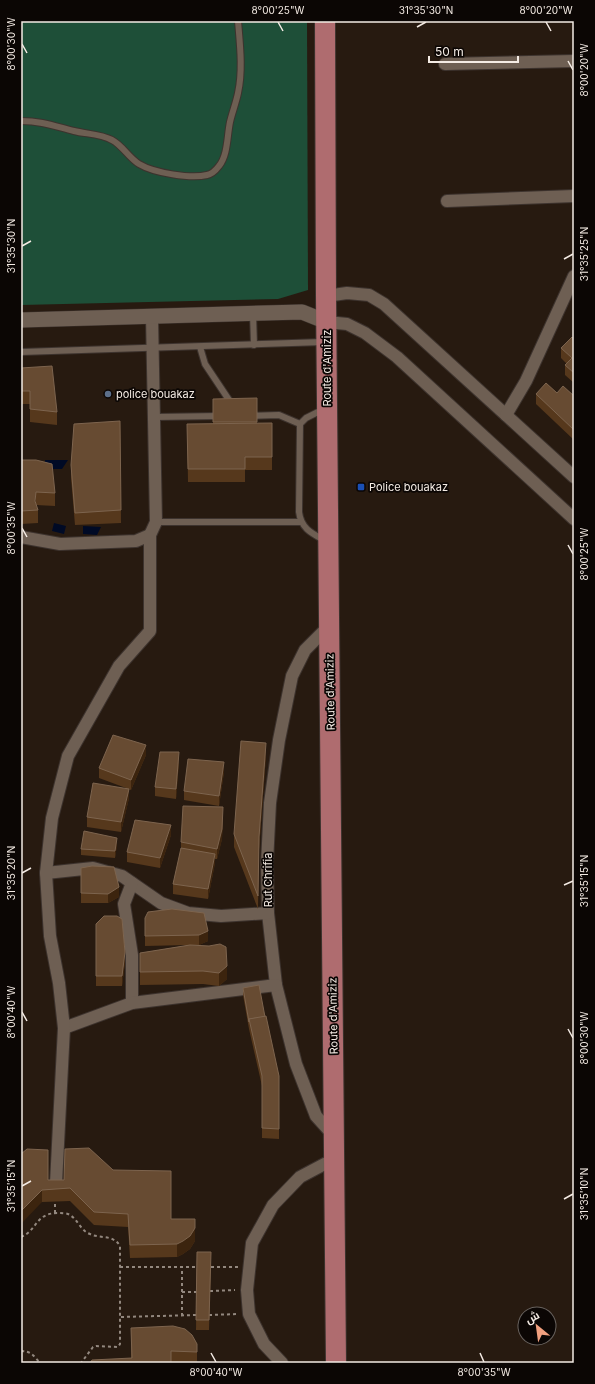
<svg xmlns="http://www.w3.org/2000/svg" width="595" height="1384" viewBox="0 0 595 1384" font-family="Inter,Cairo,sans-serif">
  <rect width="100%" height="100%" fill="#271a10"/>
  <path fill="#1e4f38" d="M 21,21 L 307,21 L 308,290 L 278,299 L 21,305 Z"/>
  <g fill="#000a25">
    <path d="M 45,460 L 68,460 L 62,469 L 45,469 Z"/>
    <path d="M 54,523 L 66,526 L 64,534 L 52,531 Z"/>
    <path d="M 83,526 L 101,527 L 97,535 L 83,534 Z"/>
  </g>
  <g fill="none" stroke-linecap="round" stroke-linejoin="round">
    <defs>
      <g id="service">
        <path d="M 21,121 C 42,121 54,126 74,131 C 86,134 101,134 112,140 C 122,145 129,158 139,164 C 154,173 191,179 207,175 C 212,174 216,170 219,166 C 228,155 227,136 230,122 C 232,113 236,103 238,93 C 243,70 240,45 238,21"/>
        <path d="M 253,314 L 254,345"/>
        <path d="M 200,347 L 205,364 L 233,406"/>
        <path d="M 21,352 L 323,342"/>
        <path d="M 324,409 L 306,418 L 300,424 L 299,512 C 301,528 311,533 324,540"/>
        <path d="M 249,416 L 279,415 L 300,424"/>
        <path d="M 154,417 L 220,416"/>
        <path d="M 156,522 L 301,522"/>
      </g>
      <g id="minor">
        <path d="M 445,64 L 574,61"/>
        <path d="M 447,201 L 574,196"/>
        <path d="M 326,296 L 347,293 L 369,295 L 384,304 L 574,477"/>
        <path d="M 327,322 L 347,324 L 365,333 L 397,357 L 574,519"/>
        <path d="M 506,415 L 526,381 L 574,276"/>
        <path d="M 21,537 L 60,544 L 136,541 L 150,535"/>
        <path d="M 329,626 L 305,650 L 292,676 L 279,740 L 270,803 L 267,863 L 268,913 L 276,985 L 296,1064 L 316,1116 L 334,1136"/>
        <path d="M 46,873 L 93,868 L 122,876 L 161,903 L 188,913 L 221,916 L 268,913"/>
        <path d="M 132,1003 L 132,955 L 124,904 L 132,883"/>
        <path d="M 64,1028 L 132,1003 L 276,985"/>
        <path d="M 56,1183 L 64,1028 L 59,983 L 50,936 L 46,873 L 52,818 L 68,756 L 119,666 L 150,631 L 150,535 L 156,522 L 152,317"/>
        <path d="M 282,1363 L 264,1344 L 249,1314 L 247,1290 L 252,1243 L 273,1205 L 300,1177 L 334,1159"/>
      </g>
      <path id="tertiary" d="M 21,320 L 302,312 L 327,322"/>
      <path id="primary" d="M 325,21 L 326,296 L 336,1363"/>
    </defs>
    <use href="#service" stroke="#3d332e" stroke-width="8"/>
    <use href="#minor" stroke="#3d332e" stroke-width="14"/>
    <use href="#tertiary" stroke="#3d332e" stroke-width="16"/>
    <use href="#primary" stroke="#3d332e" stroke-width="22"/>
    <g stroke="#93887f" stroke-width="2" stroke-dasharray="3 3" stroke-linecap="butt">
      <path d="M 55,1213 L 55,1202"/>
      <path d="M 21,1237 C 37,1231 35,1213 58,1213 C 62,1213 67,1213 70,1215 C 78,1220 81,1231 90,1234 C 100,1239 113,1234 120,1246 L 120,1344 L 118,1347 L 96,1346 L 93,1347 L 81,1363"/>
      <path d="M 120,1267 L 197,1267"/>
      <path d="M 211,1267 L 238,1267"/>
      <path d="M 210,1291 L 235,1290"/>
      <path d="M 182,1292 L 197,1292"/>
      <path d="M 209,1315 L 238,1314"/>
      <path d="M 182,1316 L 182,1267"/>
      <path d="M 121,1317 L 196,1315"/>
      <path d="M 21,1351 C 31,1351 34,1356 40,1363"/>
    </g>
    <use href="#service" stroke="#6e5f53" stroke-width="6"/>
    <use href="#minor" stroke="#6e5f53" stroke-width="12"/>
    <use href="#tertiary" stroke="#6e5f53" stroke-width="15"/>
    <use href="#primary" stroke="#af6c6f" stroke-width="20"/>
  </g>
  <g fill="#56381c">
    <path d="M 574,339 L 574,383 L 565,375 L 565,365 L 567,364 L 561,358 L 561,348 Z"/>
    <path d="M 21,368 L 57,412 L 57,425 L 30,422 L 30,404 L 21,404 Z"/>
    <path d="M 557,393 L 574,396 L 574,440 L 536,404 L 536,394 Z"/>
    <path d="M 257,398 L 257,424 L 272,423 L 272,470 L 245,470 L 245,482 L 188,482 L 187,424 L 213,424 L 213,399 Z"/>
    <path d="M 120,421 L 121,523 L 75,525 L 71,478 L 71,465 Z"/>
    <path d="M 21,460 L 55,493 L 55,506 L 36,505 L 38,510 L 38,523 L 21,524 Z"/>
    <path d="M 146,755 L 131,790 L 129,789 L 129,798 L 121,832 L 87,827 L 87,817 L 126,788 L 99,778 L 99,768 Z"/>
    <path d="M 266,755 L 259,850 L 258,909 L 234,847 L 234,834 Z"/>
    <path d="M 179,762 L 176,799 L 155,796 L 155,787 Z"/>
    <path d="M 224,772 L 219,806 L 184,800 L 184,791 Z"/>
    <path d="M 223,817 L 222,839 L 217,859 L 215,859 L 215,863 L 208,899 L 173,894 L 173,884 L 181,849 L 181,842 Z"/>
    <path d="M 171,835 L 160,868 L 127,862 L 127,852 Z"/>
    <path d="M 117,845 L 115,858 L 81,855 L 81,849 Z"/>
    <path d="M 81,868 L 119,897 L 108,903 L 81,903 Z"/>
    <path d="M 172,909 L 208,941 L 199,945 L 190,945 L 227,979 L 219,986 L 203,984 L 140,985 L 140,953 L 189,945 L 145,946 L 145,918 Z"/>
    <path d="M 96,924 L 125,962 L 122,986 L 96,986 Z"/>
    <path d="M 243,988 L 265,1017 L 279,1076 L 279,1139 L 262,1138 L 262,1086 L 249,1029 L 243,995 Z"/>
    <path d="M 21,1154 L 48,1180 L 64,1180 L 113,1170 L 171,1219 L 195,1232 L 195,1241 L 190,1249 L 183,1254 L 177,1257 L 130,1258 L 128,1227 L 94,1225 L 70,1201 L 42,1202 Z"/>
    <path d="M 197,1252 L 211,1262 L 209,1330 L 196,1330 Z"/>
    <path d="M 131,1328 L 197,1344 L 197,1363 L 90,1363 L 131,1358 Z"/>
  </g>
  <g fill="#3c240e">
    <path d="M 36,492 L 36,505 L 35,501 Z"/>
    <path d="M 266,743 L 266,755 L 259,850 L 258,909 L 259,837 Z"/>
    <path d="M 146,745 L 146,755 L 131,790 L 131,780 Z"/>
    <path d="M 179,752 L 179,762 L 176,799 L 176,789 Z"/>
    <path d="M 224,762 L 224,772 L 219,806 L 219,796 Z"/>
    <path d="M 129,789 L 129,798 L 121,832 L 121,822 Z"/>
    <path d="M 223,807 L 222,839 L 217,859 L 217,849 Z"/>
    <path d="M 171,825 L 171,835 L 160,868 L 160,858 Z"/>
    <path d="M 117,838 L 117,845 L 115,858 L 115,851 Z"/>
    <path d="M 215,854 L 215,863 L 208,899 L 208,889 Z"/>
    <path d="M 119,887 L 119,897 L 108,903 L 108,894 Z"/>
    <path d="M 208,931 L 208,941 L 199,945 L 199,935 Z"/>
    <path d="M 125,952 L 125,962 L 122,986 L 122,976 Z"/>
    <path d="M 227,966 L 227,979 L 219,986 L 219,973 Z"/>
    <path d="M 42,1190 L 42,1202 L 21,1224 L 21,1211 Z"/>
    <path d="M 195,1219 L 195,1241 L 190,1249 L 183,1254 L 177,1257 L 177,1244 Z"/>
  </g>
  <g fill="#674b32" stroke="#7d644e">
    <path d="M 572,337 L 574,339 L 574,373 L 565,365 L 572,358 L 561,348 Z"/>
    <path d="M 52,366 L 57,412 L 30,409 L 30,391 L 21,391 L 21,368 Z"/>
    <path d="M 546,383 L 557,393 L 563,386 L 574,396 L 574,430 L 536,394 Z"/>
    <path d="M 257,398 L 257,422 L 213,422 L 213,399 Z"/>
    <path d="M 120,421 L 121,510 L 75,513 L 71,465 L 74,424 Z"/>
    <path d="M 272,423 L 272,457 L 245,457 L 245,469 L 188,469 L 187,424 Z"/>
    <path d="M 21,460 L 36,460 L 52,464 L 55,493 L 36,492 L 35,501 L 38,510 L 21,511 Z"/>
    <path d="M 113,735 L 146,745 L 131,780 L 99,768 Z"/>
    <path d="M 241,741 L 266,743 L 259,837 L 258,896 L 234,834 Z"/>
    <path d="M 160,752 L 179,752 L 176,789 L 155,787 Z"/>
    <path d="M 188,759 L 224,762 L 219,796 L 184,791 Z"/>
    <path d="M 93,783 L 129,789 L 121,822 L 87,817 Z"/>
    <path d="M 183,806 L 223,807 L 222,829 L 217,849 L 181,842 Z"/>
    <path d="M 135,820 L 171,825 L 160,858 L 127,852 Z"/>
    <path d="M 84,831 L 117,838 L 115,851 L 81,849 Z"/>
    <path d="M 181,848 L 215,854 L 208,889 L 173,884 Z"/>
    <path d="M 92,866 L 114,867 L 119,887 L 108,894 L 81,893 L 81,868 Z"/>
    <path d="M 172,909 L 204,913 L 208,931 L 199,935 L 145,936 L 145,918 L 148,912 Z"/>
    <path d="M 104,916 L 117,916 L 122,919 L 125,952 L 122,976 L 96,976 L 96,924 Z"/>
    <path d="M 220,944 L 226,947 L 227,966 L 219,973 L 203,971 L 140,972 L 140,953 L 190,945 L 209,946 Z"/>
    <path d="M 259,985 L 265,1017 L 249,1019 L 249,1022 L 243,988 Z"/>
    <path d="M 266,1016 L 279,1076 L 279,1129 L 262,1128 L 262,1076 L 249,1019 Z"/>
    <path d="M 89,1148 L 113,1170 L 171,1171 L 171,1219 L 195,1219 L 195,1228 L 190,1236 L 183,1241 L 177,1244 L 130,1245 L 128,1214 L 94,1212 L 70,1188 L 42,1190 L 21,1211 L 21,1154 L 27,1149 L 48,1150 L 48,1180 L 64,1180 L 65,1149 Z"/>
    <path d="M 197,1252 L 211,1252 L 209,1320 L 196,1320 Z"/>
    <path d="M 173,1326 L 185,1329 L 192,1335 L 197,1344 L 197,1352 L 171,1351 L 171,1363 L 90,1363 L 92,1360 L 132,1358 L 131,1328 Z"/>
  </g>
  <path fill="none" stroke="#f4ebe4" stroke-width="1.5" d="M 278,22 L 283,31M 546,22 L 551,31M 417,27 L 426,22M 22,44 L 27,53M 568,61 L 573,70M 22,246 L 31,241M 564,259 L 573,254M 22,528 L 27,537M 568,545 L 573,554M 22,873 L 31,868M 564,885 L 573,881M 22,1012 L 27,1021M 568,1029 L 573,1038M 22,1186 L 31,1181M 564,1199 L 573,1194M 211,1353 L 216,1362M 480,1353 L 484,1362"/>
  <circle fill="#5c6f8a" stroke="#0b0604" stroke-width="1.5" cx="108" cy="394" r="4"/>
  <rect fill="#1a4fb4" stroke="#0b0604" stroke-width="1.5" x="357" y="483" width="8" height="8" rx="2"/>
  <g text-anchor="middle" stroke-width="3.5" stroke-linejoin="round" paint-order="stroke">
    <g font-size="11" fill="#f4ebe4" stroke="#0b0604">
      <text transform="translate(327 368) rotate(-90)" y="4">Route d'Amiziz</text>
      <text transform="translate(330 692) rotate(-91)" y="4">Route d'Amiziz</text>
      <text transform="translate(268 880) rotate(-90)" y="4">Rut Chrifia</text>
      <text transform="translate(333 1016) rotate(-91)" y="4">Route d'Amiziz</text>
    </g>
    <g font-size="11" fill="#f4ebe4" stroke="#0b0604" text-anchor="start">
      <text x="116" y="398">police bouakaz</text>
      <text x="369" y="491">Police bouakaz</text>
    </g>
  </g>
  <rect width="595" height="1384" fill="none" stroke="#0b0604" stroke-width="44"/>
  <g transform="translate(537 1326) rotate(331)"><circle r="19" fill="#0b0604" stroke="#68625e"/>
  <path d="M0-3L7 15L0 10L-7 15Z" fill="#f2a07f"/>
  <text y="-6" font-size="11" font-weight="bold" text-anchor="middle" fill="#f4ebe4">ش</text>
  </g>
  <path d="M429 56v6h89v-6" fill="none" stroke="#f4ebe4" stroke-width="2"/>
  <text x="435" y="56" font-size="12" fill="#f4ebe4" stroke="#0b0604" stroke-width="3" paint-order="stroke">50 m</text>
  <rect x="22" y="22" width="551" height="1340" fill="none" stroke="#f4ebe4" stroke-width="1.5"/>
  <g font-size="10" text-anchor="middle" fill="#f4ebe4">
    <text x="278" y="14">8°00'25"W</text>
    <text x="426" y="14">31°35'30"N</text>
    <text x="546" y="14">8°00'20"W</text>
    <text transform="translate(11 44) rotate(-90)" y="4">8°00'30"W</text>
    <text transform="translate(584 70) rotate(-90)" y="4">8°00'20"W</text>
    <text transform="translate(11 246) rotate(-90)" y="4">31°35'30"N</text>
    <text transform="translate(584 254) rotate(-90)" y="4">31°35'25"N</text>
    <text transform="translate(11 528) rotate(-90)" y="4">8°00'35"W</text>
    <text transform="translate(584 554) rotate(-90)" y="4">8°00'25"W</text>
    <text transform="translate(11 873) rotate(-90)" y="4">31°35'20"N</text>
    <text transform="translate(584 881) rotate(-90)" y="4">31°35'15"N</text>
    <text transform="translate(11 1012) rotate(-90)" y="4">8°00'40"W</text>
    <text transform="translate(584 1038) rotate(-90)" y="4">8°00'30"W</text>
    <text transform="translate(11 1186) rotate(-90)" y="4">31°35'15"N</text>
    <text transform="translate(584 1194) rotate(-90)" y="4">31°35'10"N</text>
    <text x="216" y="1376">8°00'40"W</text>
    <text x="484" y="1376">8°00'35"W</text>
  </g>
</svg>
